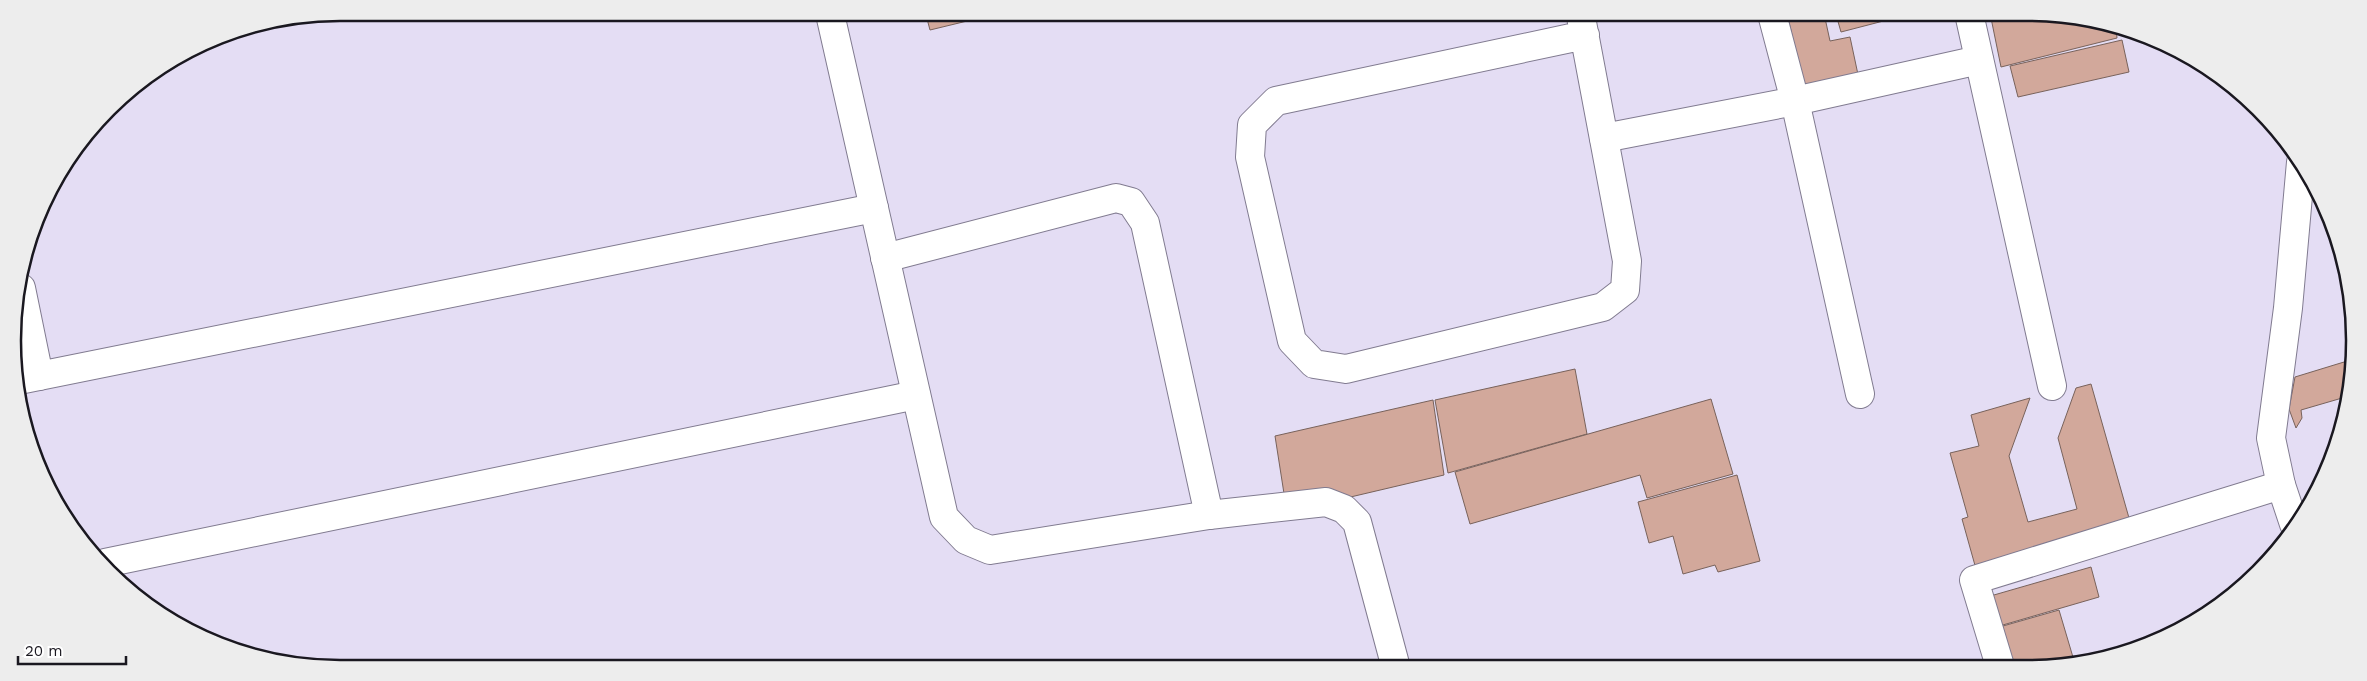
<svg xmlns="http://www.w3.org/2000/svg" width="2367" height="681" viewBox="0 0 2367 681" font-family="'Work Sans',sans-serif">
  <rect width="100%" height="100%" fill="#e4ddf4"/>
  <g fill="#d2a89b" stroke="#78625b">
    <path d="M 926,15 L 992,15 L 930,30 Z"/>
    <path d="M 1788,18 L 1825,18 L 1830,41 L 1850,37 L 1860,84 L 1821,93 L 1803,82 Z"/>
    <path d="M 1837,18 L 1895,18 L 1841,32 Z"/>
    <path d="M 1991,18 L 2090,19 L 2116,27 L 2117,38 L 2001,67 Z"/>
    <path d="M 2122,40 L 2129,72 L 2018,97 L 2010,66 Z"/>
    <path d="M 2353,355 L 2351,374 L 2346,357 Z"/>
    <path d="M 2344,362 L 2350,381 L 2349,396 L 2301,410 L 2302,418 L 2296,428 L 2289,409 L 2295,377 Z"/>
    <path d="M 1575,369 L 1587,434 L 1448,473 L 1435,400 Z"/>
    <path d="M 2091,384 L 2131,525 L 1976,569 L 1962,519 L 1968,517 L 1950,453 L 1979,446 L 1971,415 L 2030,398 L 2009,456 L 2028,522 L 2077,509 L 2058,438 L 2076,388 Z"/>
    <path d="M 1711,399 L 1733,474 L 1647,498 L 1640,475 L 1470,524 L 1455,472 Z"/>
    <path d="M 1433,400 L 1444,475 L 1342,499 L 1341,493 L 1285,500 L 1275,436 Z"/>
    <path d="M 1737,475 L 1760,561 L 1718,572 L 1715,565 L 1683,574 L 1673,536 L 1649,543 L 1638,502 Z"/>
    <path d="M 2091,567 L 2099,597 L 1996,627 L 1987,597 Z"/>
    <path d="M 2059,610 L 2075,664 L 2069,666 L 2008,666 L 1996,628 Z"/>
  </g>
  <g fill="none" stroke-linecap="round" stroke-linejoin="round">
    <defs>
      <g id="minor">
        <path d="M 830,14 L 944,517 L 966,540 L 990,550 L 1209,515 L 1326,502 L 1344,509 L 1357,522 L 1395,664"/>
        <path d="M 1581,17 L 1627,261 L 1625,290 L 1603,307 L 1346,369 L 1314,364 L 1292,341 L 1250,157 L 1252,125 L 1276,101 L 1585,35"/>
        <path d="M 1773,18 L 1795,101 L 1860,394"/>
        <path d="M 1970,18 L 2052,386"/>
        <path d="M 1604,138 L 1795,101 L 1979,60"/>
        <path d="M 885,258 L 1116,198 L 1131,202 L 1145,223 L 1209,515"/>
        <path d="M 21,288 L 39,376"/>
        <path d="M 19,380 L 874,208"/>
        <path d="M 2294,524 L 2281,485 L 2271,438 L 2288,308 L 2301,162"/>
        <path d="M 105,563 L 916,395"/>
        <path d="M 2000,666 L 1974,580 L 2281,485"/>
      </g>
    </defs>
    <use href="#minor" stroke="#817b90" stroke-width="30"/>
    <use href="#minor" stroke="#fff" stroke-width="28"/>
  </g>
  <path d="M0 0H2367V681H0ZM340 21H2027A319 319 0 0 1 2346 340V341A319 319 0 0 1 2027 660H340A319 319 0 0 1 21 341V340A319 319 0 0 1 340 21Z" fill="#ededed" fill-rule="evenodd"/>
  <path fill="none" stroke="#1a1820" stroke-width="2.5" d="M340 21H2027A319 319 0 0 1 2346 340V341A319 319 0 0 1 2027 660H340A319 319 0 0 1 21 341V340A319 319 0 0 1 340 21Z"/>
  <path d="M18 656v8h108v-8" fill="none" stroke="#1a1820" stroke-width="2.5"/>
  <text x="25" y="656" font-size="15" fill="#1a1820" stroke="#ffffff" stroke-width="4" paint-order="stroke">20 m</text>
</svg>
